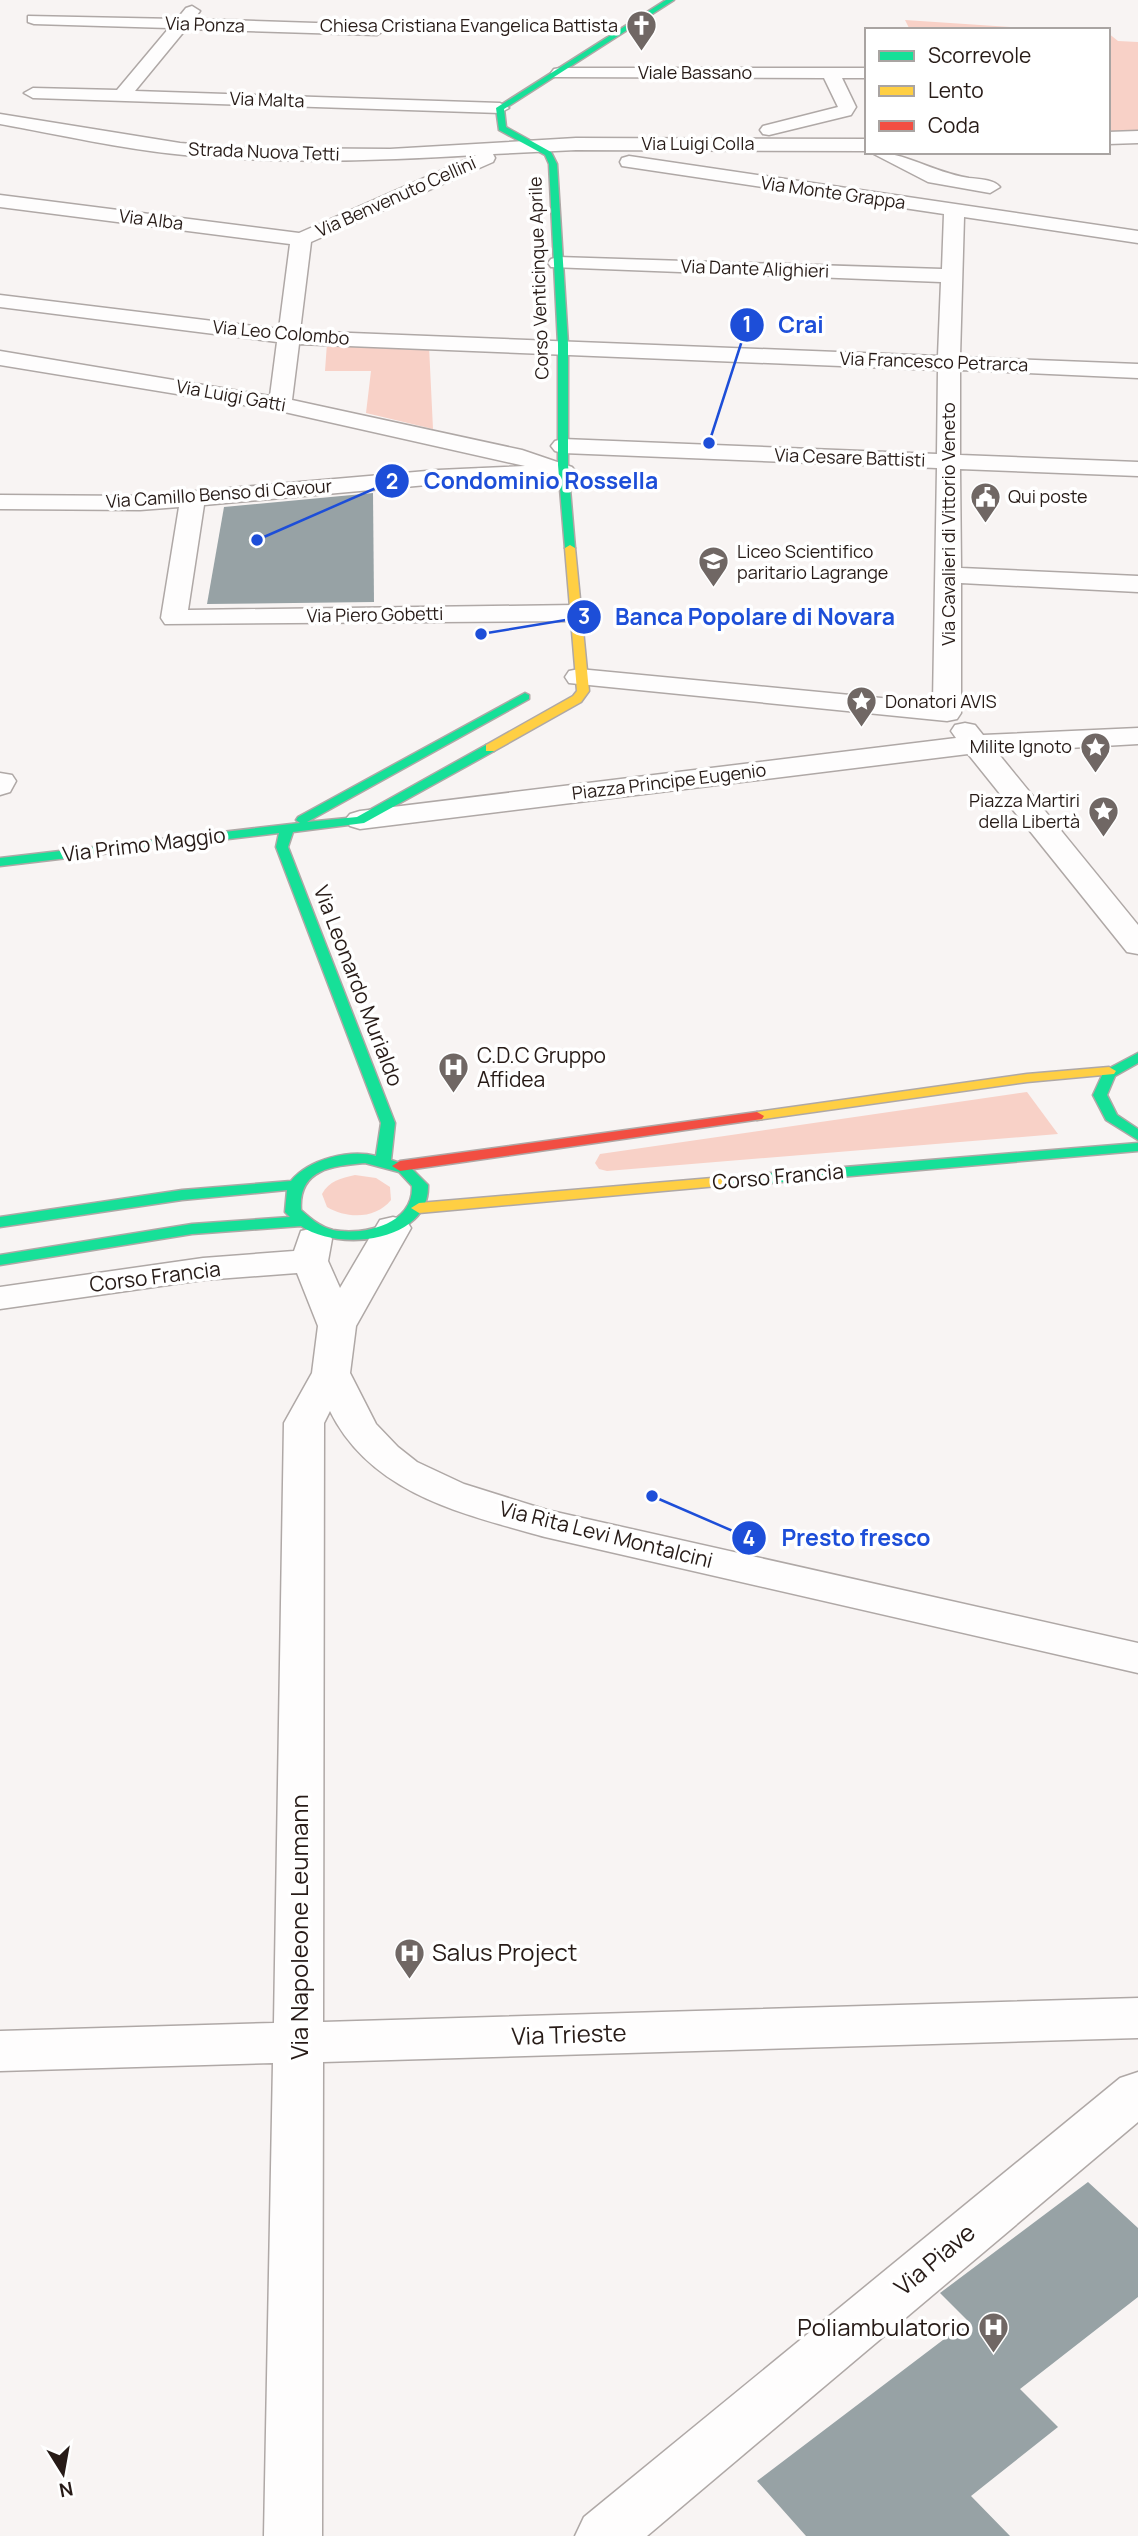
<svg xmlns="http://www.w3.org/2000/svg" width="1138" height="2536" viewBox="0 0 1138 2536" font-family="Manrope,sans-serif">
  <rect width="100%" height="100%" fill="#f8f4f3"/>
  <g fill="#f8d1c7">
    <path d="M 905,20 L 1056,30 L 910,30 Z"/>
    <path d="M 1108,33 L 1118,41 L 1138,42 L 1138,135 L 1108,136 Z"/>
    <path d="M 327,343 L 429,346 L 433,429 L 366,413 L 371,371 L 325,371 Z"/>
    <path d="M 1027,1092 L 1058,1134 L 607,1171 L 599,1169 L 595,1163 L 600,1154 Z"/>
    <path d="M 355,1175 L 376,1178 L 390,1187 L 391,1200 C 376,1219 347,1219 327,1207 L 322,1194 C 329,1181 341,1178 355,1175 Z"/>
  </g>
  <g fill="#97a2a5">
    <path d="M 373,493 L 374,602 L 207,604 L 224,507 Z"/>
    <path d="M 1088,2182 L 1138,2228 L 1138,2297 L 1020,2389 L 1058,2427 L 971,2496 L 1010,2536 L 806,2536 L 757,2481 L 968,2321 L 940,2293 Z"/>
  </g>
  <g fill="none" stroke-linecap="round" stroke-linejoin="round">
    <defs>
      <g id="street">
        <path d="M 192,6 L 200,11 L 194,19 L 377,25 L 385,30 L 377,35 L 186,29 L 135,91 L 500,103 L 509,108 L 500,113 L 33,98 L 24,93 L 33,88 L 117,90 L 169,28 L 34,24 L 28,22 L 28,16 L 177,19 L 186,8 Z"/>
        <path d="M 560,68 L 867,68 L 867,78 L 842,78 L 856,107 L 851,115 L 769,135 L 763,134 L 760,130 L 763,126 L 838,107 L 824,78 L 554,77 L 551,73 L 554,69 Z"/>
        <path d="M 0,114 L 180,143 L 242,148 L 390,149 L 576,138 L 867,139 L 867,151 L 576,150 L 493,154 L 495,158 L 493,162 L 311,242 L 300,331 L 938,356 L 941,282 L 551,267 L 548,263 L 551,259 L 558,257 L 942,269 L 944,214 L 622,166 L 620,162 L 622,158 L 629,156 L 1138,231 L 1138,243 L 964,217 L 960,357 L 1138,364 L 1138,378 L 960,370 L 960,455 L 1138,462 L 1138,476 L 960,469 L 961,568 L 1138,576 L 1138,592 L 961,583 L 961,713 L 957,719 L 947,721 L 569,683 L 565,677 L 569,671 L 579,669 L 933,703 L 937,468 L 563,453 L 555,451 L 551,446 L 555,441 L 563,439 L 937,454 L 938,370 L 299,344 L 292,400 L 522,450 L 572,467 L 576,472 L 572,477 L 564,479 L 542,472 L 539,478 L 531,480 L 438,484 L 204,505 L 188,610 L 576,605 L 585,607 L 589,613 L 585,619 L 576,621 L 165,624 L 161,618 L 179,507 L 140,510 L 0,509 L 0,495 L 140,496 L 438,470 L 525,466 L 280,411 L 0,365 L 0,351 L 270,396 L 277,342 L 0,307 L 0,295 L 279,329 L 290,244 L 0,207 L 0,195 L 299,233 L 476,155 C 379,161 281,164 184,155 C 122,149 61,135 0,124 Z"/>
        <path d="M 1138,131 L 1138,143 L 1108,144 L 1108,132 Z"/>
        <path d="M 870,152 C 907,152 931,172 969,178 C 979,179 993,179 1000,187 L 990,193 L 928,182 Z"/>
        <path d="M 965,723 L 975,725 L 983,735 L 1138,728 L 1138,744 L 997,752 L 1138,925 L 1138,954 L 1127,952 L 968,754 L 360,829 L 350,826 L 345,820 L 350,814 L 360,811 L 956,738 L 951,731 L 955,725 Z"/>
        <path d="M 0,773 L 12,775 L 16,781 L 10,792 L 0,795 Z"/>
        <path d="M 393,1217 L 406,1220 L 411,1228 L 356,1326 L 350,1373 L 376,1424 L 398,1447 L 417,1462 L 464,1484 L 547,1510 L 1138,1643 L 1138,1673 L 545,1537 C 463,1514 371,1494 330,1411 L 324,1423 L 323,2022 L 1138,1998 L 1138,2038 L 323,2062 L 322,2536 L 264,2536 L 273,2063 L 0,2071 L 0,2031 L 274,2023 L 284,1423 L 312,1373 L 318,1326 L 297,1273 L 203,1280 L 0,1309 L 0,1287 L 203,1258 L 294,1251 L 301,1231 L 314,1228 L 327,1231 L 332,1239 L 328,1261 L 340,1288 L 380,1220 Z"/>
        <path d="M 1138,2072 L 1138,2122 L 647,2536 L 575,2536 L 584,2517 L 1120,2078 Z"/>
      </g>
      <g id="fast">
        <path d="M 666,0 L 674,0 L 504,109 L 506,127 L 551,152 L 557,164 L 568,344 L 568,465 L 575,548 L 570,551 L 565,548 L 558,465 L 558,344 L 549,164 L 545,155 L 499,130 L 496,108 Z"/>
        <path d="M 525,693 L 529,695 L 529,699 L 307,822 L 357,817 L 486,745 L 494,745 L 494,751 L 364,823 L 293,832 L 288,847 L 395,1123 L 391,1160 L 409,1166 L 428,1185 C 430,1243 338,1252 301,1226 L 192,1234 L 0,1265 L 0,1255 L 192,1224 L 290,1217 L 285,1212 L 287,1190 L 182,1200 L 0,1227 L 0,1217 L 182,1190 L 291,1181 C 309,1159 350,1149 376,1156 L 381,1123 L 276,847 L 279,833 L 0,866 L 0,858 L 300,823 L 296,820 L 298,817 ZM 365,1163 L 399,1172 L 412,1186 C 414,1224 364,1236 333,1230 C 320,1227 310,1218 301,1210 C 298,1169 332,1166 365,1163 Z"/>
        <path d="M 1138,1053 L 1138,1063 L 1115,1076 L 1107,1095 L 1117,1115 L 1138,1129 L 1138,1140 L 1106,1120 L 1093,1095 L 1104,1071 Z"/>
        <path d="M 1138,1143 L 1138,1151 L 724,1187 L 716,1182 L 724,1177 Z"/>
      </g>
      <g id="slow">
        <path d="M 570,545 L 575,548 L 589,691 L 581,702 L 494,751 L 486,751 L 486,745 L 573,696 L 577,691 L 565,548 Z"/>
        <path d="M 1109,1067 L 1116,1071 L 1114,1074 L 1027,1082 L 757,1120 L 750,1116 L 757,1112 L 1027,1074 Z"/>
        <path d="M 724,1177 L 729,1179 L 732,1182 L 729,1185 L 419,1213 L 411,1208 L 419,1203 Z"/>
      </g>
      <path id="jam" d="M 757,1112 L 764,1116 L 762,1119 L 400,1171 L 392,1166 L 400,1161 Z"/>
    </defs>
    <use href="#street" stroke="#afa8a6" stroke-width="3"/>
    <use href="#fast" stroke="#afa8a6" stroke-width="3"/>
    <use href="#slow" stroke="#afa8a6" stroke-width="3"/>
    <use href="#jam" stroke="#afa8a6" stroke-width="3"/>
    <use href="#street" fill="#fefdfd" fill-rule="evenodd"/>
    <use href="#fast" fill="#16e098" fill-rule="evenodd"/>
    <use href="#slow" fill="#ffcf43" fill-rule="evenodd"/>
    <use href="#jam" fill="#f24e42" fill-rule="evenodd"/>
  </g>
  <defs>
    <symbol id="church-pin" viewBox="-11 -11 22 30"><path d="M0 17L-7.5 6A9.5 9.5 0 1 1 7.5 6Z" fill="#706764" stroke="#fff"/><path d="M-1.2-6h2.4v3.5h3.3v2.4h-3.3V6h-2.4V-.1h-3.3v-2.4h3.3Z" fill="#fff"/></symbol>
    <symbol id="civic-pin" viewBox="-11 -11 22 30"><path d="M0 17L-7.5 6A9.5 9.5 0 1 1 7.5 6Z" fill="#706764" stroke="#fff"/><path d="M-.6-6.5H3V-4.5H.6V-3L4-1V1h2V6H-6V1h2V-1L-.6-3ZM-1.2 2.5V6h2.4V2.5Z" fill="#fff"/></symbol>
    <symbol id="school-pin" viewBox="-11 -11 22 30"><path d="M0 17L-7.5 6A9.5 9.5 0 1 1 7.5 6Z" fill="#706764" stroke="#fff"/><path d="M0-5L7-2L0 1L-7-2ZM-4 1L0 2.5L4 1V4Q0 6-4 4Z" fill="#fff"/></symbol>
    <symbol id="sight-pin" viewBox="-11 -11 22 30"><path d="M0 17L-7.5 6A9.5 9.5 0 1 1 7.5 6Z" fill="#706764" stroke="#fff"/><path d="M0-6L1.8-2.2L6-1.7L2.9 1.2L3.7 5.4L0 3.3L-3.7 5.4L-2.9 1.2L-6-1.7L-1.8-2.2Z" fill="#fff"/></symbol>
    <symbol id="hospital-pin" viewBox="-11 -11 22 30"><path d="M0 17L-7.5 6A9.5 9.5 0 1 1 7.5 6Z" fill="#706764" stroke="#fff"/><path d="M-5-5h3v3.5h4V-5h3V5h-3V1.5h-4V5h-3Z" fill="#fff"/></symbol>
  </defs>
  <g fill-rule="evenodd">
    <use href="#church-pin" x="624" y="8" width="35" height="47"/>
    <use href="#civic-pin" x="968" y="480" width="35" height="47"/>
    <use href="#school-pin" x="696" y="544" width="35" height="47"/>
    <use href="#sight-pin" x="844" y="684" width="35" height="47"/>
    <use href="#sight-pin" x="1078" y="730" width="35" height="47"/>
    <use href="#sight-pin" x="1086" y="794" width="35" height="47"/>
    <use href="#hospital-pin" x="436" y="1050" width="35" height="47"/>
    <use href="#hospital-pin" x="392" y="1936" width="35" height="47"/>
    <use href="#hospital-pin" x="976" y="2310" width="35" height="47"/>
  </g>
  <g text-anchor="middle" stroke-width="7" stroke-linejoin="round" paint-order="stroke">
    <g font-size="18" fill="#271b17" stroke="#fff">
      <text transform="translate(205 25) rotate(2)" y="6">Via Ponza</text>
      <text x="695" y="79">Viale Bassano</text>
      <text transform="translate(267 100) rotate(2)" y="6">Via Malta</text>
      <text x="698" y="150">Via Luigi Colla</text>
      <text transform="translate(264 152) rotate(2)" y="6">Strada Nuova Tetti</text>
      <text transform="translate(833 193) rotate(8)" y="6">Via Monte Grappa</text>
      <text transform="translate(396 197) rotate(-24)" y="6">Via Benvenuto Cellini</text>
      <text transform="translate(151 220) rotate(7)" y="6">Via Alba</text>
      <text transform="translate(755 269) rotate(2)" y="6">Via Dante Alighieri</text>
      <text transform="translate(539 278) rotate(-92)" y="6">Corso Venticinque Aprile</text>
      <text transform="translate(281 333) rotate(5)" y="6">Via Leo Colombo</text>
      <text transform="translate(934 362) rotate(2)" y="6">Via Francesco Petrarca</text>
      <text transform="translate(231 396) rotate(10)" y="6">Via Luigi Gatti</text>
      <text transform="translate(850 458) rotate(2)" y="6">Via Cesare Battisti</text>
      <text transform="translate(219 494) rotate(-4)" y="6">Via Camillo Benso di Cavour</text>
      <text transform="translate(949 524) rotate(-90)" y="6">Via Cavalieri di Vittorio Veneto</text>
      <text transform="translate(375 615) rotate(-1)" y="6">Via Piero Gobetti</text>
      <text transform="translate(669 782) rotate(-7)" y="6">Piazza Principe Eugenio</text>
    </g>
    <g font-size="18" fill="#271b17" stroke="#fff" text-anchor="end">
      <text x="618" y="32">Chiesa Cristiana Evangelica Battista</text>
      <text x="1008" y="503" text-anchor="start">Qui poste</text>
      <text x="737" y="558" text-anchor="start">Liceo Scientifico<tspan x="737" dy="21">paritario Lagrange</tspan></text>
      <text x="885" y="708" text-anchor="start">Donatori AVIS</text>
      <text x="1072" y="753">Milite Ignoto</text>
      <text x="1080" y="807">Piazza Martiri<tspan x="1080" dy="21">della Libertà</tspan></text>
    </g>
    <g font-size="21" fill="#271b17" stroke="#fff">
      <text transform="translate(144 845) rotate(-7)" y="7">Via Primo Maggio</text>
      <text transform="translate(358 986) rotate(69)" y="7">Via Leonardo Murialdo</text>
      <text transform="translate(778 1177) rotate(-5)" y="7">Corso Francia</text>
      <text transform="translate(155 1277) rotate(-7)" y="7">Corso Francia</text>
      <text transform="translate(606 1535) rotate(14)" y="7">Via Rita Levi Montalcini</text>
    </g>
    <g font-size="21" fill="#271b17" stroke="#fff" text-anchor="start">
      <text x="477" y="1063">C.D.C Gruppo<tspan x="477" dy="24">Affidea</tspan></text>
    </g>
    <g font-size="24" fill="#271b17" stroke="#fff">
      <text transform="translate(300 1927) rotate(-90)" y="8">Via Napoleone Leumann</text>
      <text transform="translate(569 2035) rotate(-2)" y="8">Via Trieste</text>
      <text transform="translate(935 2260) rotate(-40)" y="8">Via Piave</text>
    </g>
    <g font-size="24" fill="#271b17" stroke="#fff" text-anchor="start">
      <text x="432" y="1961">Salus Project</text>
      <text x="970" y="2336" text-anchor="end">Poliambulatorio</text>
    </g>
  </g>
  <path fill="none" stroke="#1d4ed8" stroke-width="2.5" d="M709 443L747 325M257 540L392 481M481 634L584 617M652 1496L749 1538"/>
  <g fill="#1d4ed8" stroke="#fff" stroke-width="2.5">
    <circle cx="709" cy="443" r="7"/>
    <circle cx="257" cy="540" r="7"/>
    <circle cx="481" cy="634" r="7"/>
    <circle cx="652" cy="1496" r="7"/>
    <circle cx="747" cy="325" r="18"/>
    <circle cx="392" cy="481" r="18"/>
    <circle cx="584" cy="617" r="18"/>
    <circle cx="749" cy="1538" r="18"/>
  </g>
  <g font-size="21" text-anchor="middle" font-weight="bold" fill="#fff">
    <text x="747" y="332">1</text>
    <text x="392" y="489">2</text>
    <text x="584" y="624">3</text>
    <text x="749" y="1546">4</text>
  </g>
  <g font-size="23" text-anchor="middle" font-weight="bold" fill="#1d4ed8" stroke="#fff" stroke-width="7" stroke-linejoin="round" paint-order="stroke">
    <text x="801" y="333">Crai</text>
    <text x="541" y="489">Condominio Rossella</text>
    <text x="755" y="625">Banca Popolare di Novara</text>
    <text x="856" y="1546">Presto fresco</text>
  </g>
  <rect x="865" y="28" width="245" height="126" fill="#ffffff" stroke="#a9a4a2" stroke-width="2"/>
  <rect x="879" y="51" width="35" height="10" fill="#16e098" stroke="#a9a4a2" stroke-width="2"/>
  <text x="928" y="63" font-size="21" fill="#271b17">Scorrevole</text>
  <rect x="879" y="86" width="35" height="10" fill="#ffcf43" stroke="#a9a4a2" stroke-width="2"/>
  <text x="928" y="98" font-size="21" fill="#271b17">Lento</text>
  <rect x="879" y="121" width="35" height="10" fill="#f24e42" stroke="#a9a4a2" stroke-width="2"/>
  <text x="928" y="133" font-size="21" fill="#271b17">Coda</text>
  <g transform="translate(63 2473) rotate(169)" stroke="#ffffff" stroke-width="5" paint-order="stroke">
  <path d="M0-5L12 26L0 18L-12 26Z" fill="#271b17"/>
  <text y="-10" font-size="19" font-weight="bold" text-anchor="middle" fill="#271b17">N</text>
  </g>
</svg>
